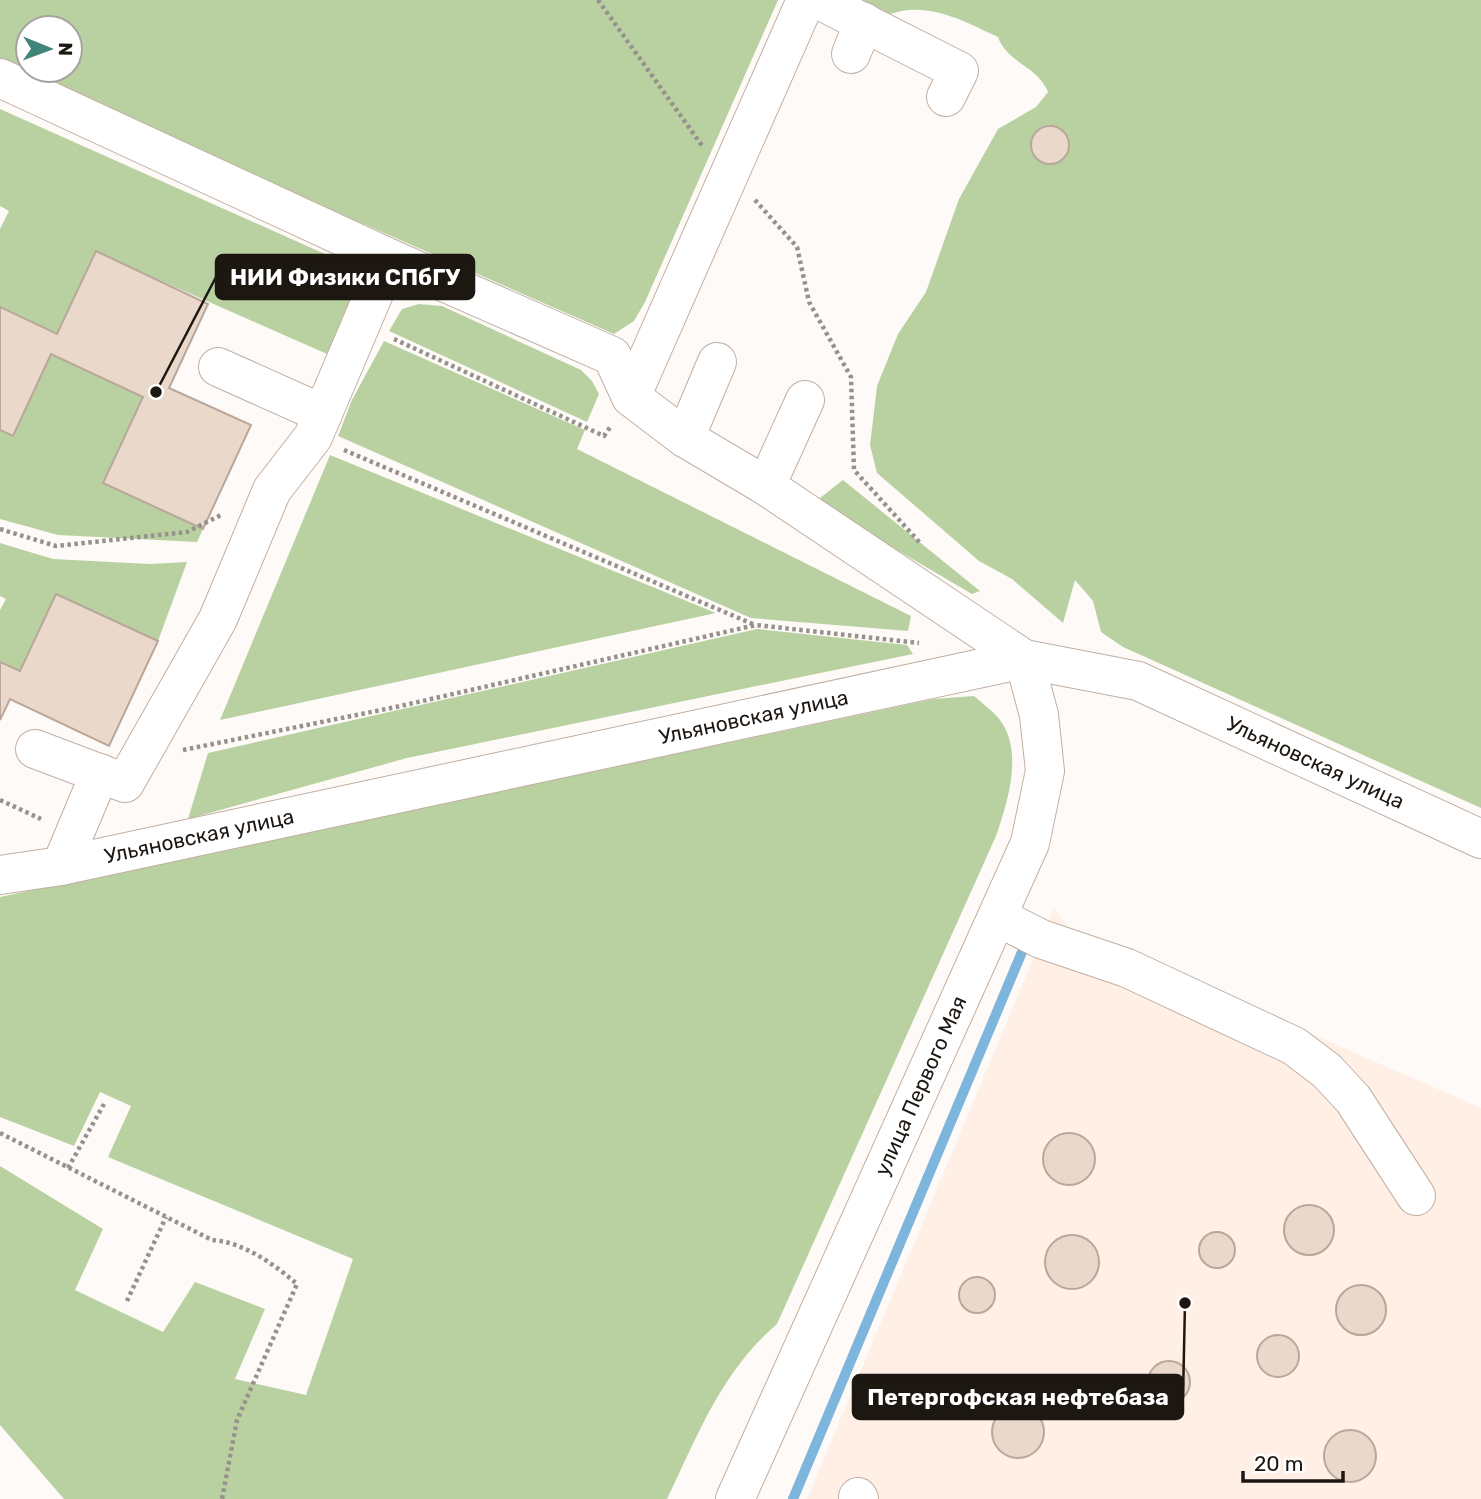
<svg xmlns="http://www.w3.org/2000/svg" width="1481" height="1499" viewBox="0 0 1481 1499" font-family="Rubik,sans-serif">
  <rect width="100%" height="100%" fill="#fefaf8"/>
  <path fill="#ffefe4" d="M 1054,909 L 1069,928 L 1481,1108 L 1481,1499 L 807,1499 Z"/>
  <g fill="#b9d1a0" fill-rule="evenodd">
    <path d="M 0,0 L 778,0 L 645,302 L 634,321 L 614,334 L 0,64 ZM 28,28 L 70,28 L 70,70 L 28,70 Z"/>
    <path d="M 852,0 L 1481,0 L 1481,808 L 1123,647 L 1101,632 L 1093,601 L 1075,580 L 1063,623 L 1012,579 L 979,561 L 877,473 L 870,445 L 877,386 L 898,334 L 926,292 L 959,199 L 998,129 L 1036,107 L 1048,92 C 1038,66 1007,63 998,37 C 961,20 927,0 887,15 ZM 1045,127 L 1059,129 L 1068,140 L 1067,154 L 1055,163 L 1041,162 L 1032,151 L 1034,136 Z"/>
    <path d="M 0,109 L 363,271 L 327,354 L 96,252 L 57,334 L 0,307 L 0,229 L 9,211 L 0,206 Z"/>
    <path d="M 419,304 L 442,306 L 581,370 L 592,381 L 599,394 L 587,422 L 389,331 L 402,309 Z"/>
    <path d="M 384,341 L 585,430 L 577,449 L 911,616 L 908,631 L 751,618 L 338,436 L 352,400 Z"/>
    <path d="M 51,354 L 143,397 L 103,483 L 203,529 L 197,542 L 58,535 L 0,519 L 0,430 L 13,435 Z"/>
    <path d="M 330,455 L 716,613 L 220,720 Z"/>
    <path d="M 843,480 L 980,591 L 972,594 L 815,502 Z"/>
    <path d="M 0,543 L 53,559 L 150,564 L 187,562 L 158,641 L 56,594 L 20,671 L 0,662 L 0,610 L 6,599 L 0,596 Z"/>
    <path d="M 757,629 L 907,645 L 913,654 L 407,758 L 188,819 L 208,753 Z"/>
    <path d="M 974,696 C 983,704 996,713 1002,723 C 1023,755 1007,804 996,836 L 777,1324 C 721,1372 698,1435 667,1499 L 64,1499 L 0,1425 L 0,1166 L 103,1229 L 75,1290 L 163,1332 L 195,1282 L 265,1309 L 235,1379 L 306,1395 L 353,1259 L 108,1157 L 131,1106 L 100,1092 L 74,1146 L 0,1117 L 0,897 L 934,699 Z"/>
  </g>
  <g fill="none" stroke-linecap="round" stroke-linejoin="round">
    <path stroke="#7db5dd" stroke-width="10" d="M 793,1499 L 1022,952"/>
  </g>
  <g fill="#ead9ca" stroke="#b8a79a" stroke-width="2">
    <circle cx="1050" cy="145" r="19"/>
    <path d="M 96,251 L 208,304 L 169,388 L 251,425 L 203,529 L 103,483 L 143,397 L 51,354 L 13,436 L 0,430 L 0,307 L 57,334 Z"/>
    <path d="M 56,594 L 158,641 L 109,746 L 10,699 L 0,720 L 0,662 L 20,671 Z"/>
    <circle cx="1069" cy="1159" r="26"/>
    <circle cx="1309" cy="1230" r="25"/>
    <circle cx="1217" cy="1250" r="18"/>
    <circle cx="1072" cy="1262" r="27"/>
    <circle cx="977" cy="1295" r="18"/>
    <circle cx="1361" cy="1310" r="25"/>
    <circle cx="1278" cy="1356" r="21"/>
    <circle cx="1169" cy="1382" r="21"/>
    <circle cx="1018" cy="1432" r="26"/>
    <circle cx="1350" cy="1456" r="26"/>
  </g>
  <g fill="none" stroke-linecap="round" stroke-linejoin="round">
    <defs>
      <g id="minor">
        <path d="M 819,0 L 959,71 L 946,97"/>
        <path d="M 851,54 L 864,22"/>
        <path d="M 0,78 L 389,258 L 612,356 L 631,397 L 685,438 L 766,486 L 1024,659"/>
        <path d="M 218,367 L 323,414"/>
        <path d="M 631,397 L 806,0"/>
        <path d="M 685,438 L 717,362"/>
        <path d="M 766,486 L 805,400"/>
        <path d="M 35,749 L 125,783 L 218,619 L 272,490 L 313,437 L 389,258"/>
        <path d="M 61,866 L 100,773"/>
        <path id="s1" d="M 0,875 L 61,866 L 1024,659 L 1138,681 L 1481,839"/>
        <path d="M 998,917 L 1041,939 L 1127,968 L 1294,1046 L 1327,1071 L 1353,1099 L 1416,1196"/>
        <path d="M 858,1497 L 859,1499"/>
        <path id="s2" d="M 735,1499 L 1030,843 L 1045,771 L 1039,715 L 1024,659"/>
      </g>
    </defs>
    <use href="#minor" stroke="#c1afa2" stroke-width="40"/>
    <g stroke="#96918d" stroke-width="4.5" stroke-dasharray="3.5 3.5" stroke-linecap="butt">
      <path d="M 598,0 L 703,147"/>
      <path d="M 755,200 L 797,247 L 809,302 L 851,377 L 854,470 L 921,544"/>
      <path d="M 394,339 L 604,436 L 611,426"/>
      <path d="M 344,450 L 755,625"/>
      <path d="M 0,529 L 56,546 L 187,532 L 221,515"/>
      <path d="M 183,750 L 396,707 L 756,625 L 919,643"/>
      <path d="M 0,800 L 41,819"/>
      <path d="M 0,1133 L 212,1240 C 243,1242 274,1264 297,1284 L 237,1420 L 222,1499"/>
      <path d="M 68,1168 L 104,1104"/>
      <path d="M 127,1301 L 166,1217"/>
    </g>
    <use href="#minor" stroke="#fff" stroke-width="38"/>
  </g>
  <g text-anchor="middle" stroke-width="5" stroke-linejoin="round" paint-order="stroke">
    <g font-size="21" fill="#1d1712" stroke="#fff">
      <text dy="7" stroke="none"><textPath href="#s1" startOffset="770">Ульяновская улица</textPath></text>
      <text dy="7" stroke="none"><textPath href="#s1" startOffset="1358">Ульяновская улица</textPath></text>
      <text dy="7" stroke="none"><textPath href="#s1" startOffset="203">Ульяновская улица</textPath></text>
      <text dy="7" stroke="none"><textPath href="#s2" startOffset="453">улица Первого Мая</textPath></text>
    </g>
  </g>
  <path fill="none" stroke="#1d1712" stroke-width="2.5" d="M156 392L216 277M1185 1303L1183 1397"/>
  <g fill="#1d1712" stroke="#fff" stroke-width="2.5">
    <circle cx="156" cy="392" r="7"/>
    <circle cx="1185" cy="1303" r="7"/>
  </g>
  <g fill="#1d1712" stroke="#1d1712" stroke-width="2.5">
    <rect x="216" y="255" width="258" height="44" rx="7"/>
    <rect x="853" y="1375" width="330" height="44" rx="7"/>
  </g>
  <g font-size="23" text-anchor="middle" font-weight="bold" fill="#fff">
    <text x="345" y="285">НИИ Физики СПбГУ</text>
    <text x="1018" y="1405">Петергофская нефтебаза</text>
  </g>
  <g transform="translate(49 49) rotate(91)"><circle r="33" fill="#ffffff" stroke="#a5a2a0" stroke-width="2"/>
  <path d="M0-5L12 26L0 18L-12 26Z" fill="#418579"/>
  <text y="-10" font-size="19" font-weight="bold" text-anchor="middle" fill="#1d1712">N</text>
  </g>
  <path d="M1243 1471v10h100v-10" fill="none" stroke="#1d1712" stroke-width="3.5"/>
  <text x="1254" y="1471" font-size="21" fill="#1d1712" stroke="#ffffff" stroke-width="5" paint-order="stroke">20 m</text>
</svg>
